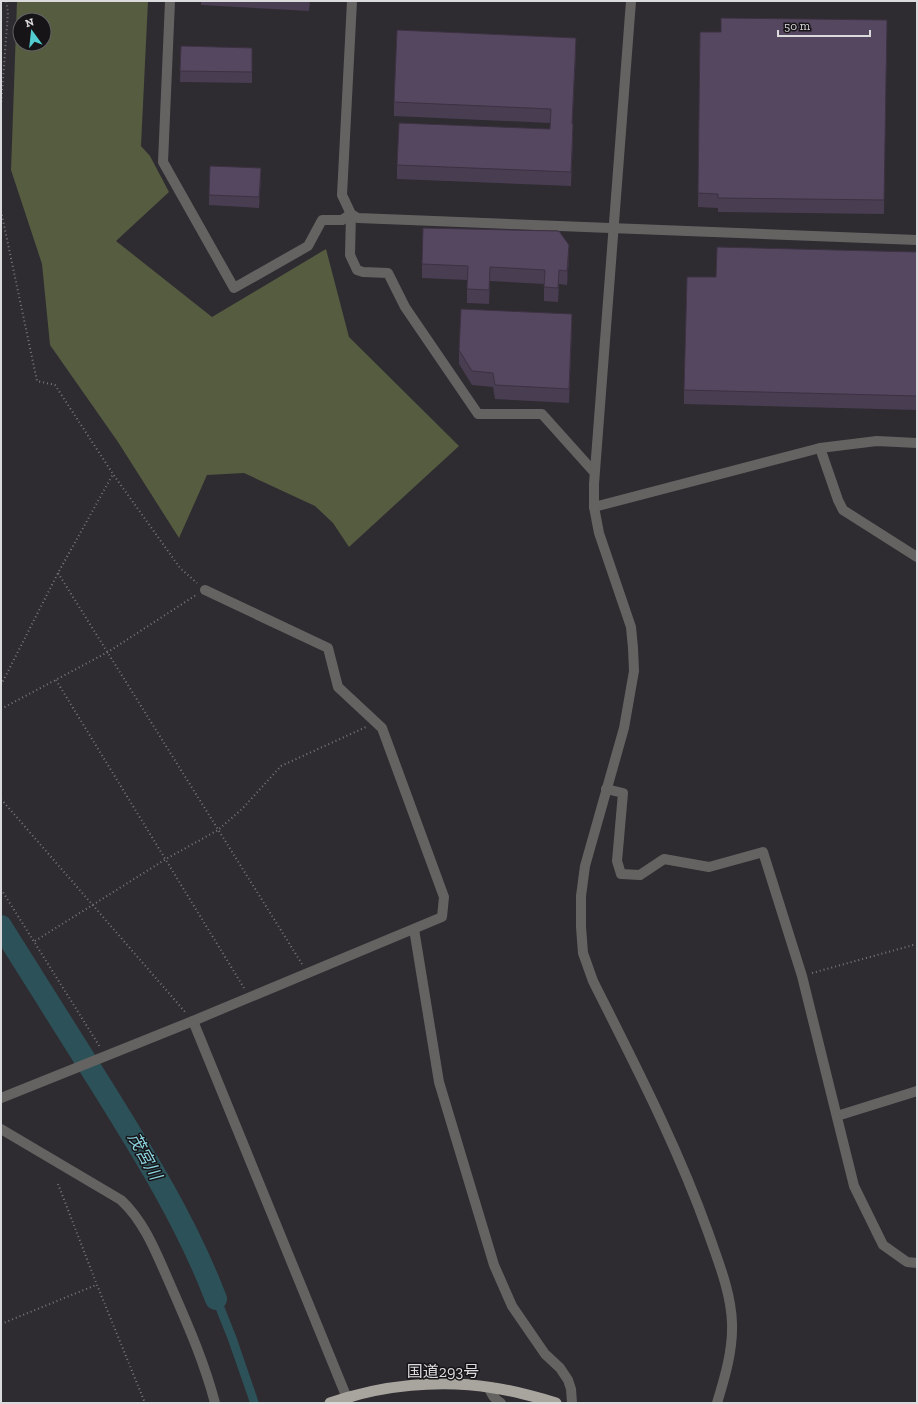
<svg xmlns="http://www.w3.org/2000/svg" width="918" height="1404" viewBox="0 0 918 1404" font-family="'Zilla Slab','Noto Sans JP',serif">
  <rect width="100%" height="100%" fill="#2e2b31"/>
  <path fill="#555c40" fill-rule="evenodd" d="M 17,1 L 148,1 L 141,146 L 150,156 L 169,192 L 116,241 L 212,317 L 326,249 L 349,337 L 459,446 L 349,547 L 333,523 L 315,506 L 244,473 L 207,475 L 179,538 L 118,442 L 50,345 L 42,264 L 11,170 ZM 20,20 L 44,20 L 44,44 L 20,44 Z"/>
  <path fill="#2d5158" d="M 209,1268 L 236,1336 L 259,1403 L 250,1403 L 228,1340 L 201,1272 Z"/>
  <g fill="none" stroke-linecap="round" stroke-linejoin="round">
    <path stroke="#2d5158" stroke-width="22" d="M 1,926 C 34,979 68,1032 101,1085 C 144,1154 187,1223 216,1299"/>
    <g stroke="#79777c" stroke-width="2" stroke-dasharray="1 3" stroke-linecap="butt">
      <path d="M 1,106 L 8,12 L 6,1"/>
      <path d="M 1,211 L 37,381 L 55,385 L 113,474 L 180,568 L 197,583"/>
      <path d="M 58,573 L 302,964"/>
      <path d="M 56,680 L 244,988"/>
      <path d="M 1,685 L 58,573 L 113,474"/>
      <path d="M 1,709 L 108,652 L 196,595"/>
      <path d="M 1,799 L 186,1013"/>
      <path d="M 1,889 L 100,1047"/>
      <path d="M 35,941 L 166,859 L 218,830 L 242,809 L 281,766 L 366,727"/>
      <path d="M 812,973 L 917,944"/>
      <path d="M 58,1184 L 97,1285 L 145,1403"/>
      <path d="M 1,1324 L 96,1285"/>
    </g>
    <g stroke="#656361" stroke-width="10">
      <path d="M 170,1 L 163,162 L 234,288 L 308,246 L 322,220 L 342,220 L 351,214"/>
      <path d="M 352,1 L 342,195 L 351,214 L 350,255 L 357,270 L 363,272 L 388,273 L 405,307 L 478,414 L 542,414 L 594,472"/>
      <path d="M 351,214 L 358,218 L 917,240"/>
      <path d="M 820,448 L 838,500 L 843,510 L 917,557"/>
      <path d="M 594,507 L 820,448 L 877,441 L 917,443"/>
      <path d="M 606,789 L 623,793 L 617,861 L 621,874 L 640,875 L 664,859 L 709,867 L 763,852 L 802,976 L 854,1186 L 883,1245 L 907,1262 L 917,1263"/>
      <path d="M 414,929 L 439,1082 L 494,1265 L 512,1306 L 545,1354 L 560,1368 L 568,1380 L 571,1389 L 572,1403"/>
      <path d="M 193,1021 L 349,1403"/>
      <path d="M 1,1098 L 193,1021 L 442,917 L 444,897 L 382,728 L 338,687 L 328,648 L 205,590"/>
      <path d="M 837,1116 L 917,1091"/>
      <path d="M 1,1129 L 121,1200 C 145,1222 157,1255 170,1284 C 187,1323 204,1361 215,1403"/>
      <path d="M 489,1387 C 491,1395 494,1398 501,1403"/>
    </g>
    <path stroke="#656361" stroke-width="10" d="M 631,1 L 594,484 L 594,507 L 599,533 L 631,627 L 633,648 L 634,671 L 624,728 L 585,866 L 581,896 L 581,927 L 583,953 L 593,981 C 634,1063 677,1145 708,1232 C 718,1261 731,1292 732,1323 C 733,1350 725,1377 717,1403"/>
    <path stroke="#a8a49e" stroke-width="11" d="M 330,1403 C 381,1385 440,1379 494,1388 C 515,1391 536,1397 556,1403"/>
  </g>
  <g fill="#493d52">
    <path d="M 201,1 L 310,1 L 309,11 L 201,5 Z"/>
    <path d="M 887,20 L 884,214 L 718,212 L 718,208 L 698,207 L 700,32 L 721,32 Z"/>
    <path d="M 181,46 L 252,48 L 252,83 L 180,82 Z"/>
    <path d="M 576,52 L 572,124 L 573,138 L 571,186 L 397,179 L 397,165 L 550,129 L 551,123 L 394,116 L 394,102 Z"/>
    <path d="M 261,179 L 259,208 L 209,205 L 209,195 Z"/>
    <path d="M 917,252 L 917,410 L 684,404 L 684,390 L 716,277 Z"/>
    <path d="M 569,259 L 567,285 L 559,284 L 558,302 L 544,301 L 544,284 L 490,281 L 489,304 L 467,303 L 467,280 L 422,278 L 422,264 Z"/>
    <path d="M 572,328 L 569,403 L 495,399 L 493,387 L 472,385 L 459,364 L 459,350 Z"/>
  </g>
  <g fill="#3c3242">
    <path d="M 576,38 L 576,52 L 572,138 L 572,124 Z"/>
    <path d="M 573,124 L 573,138 L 571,186 L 571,172 Z"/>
    <path d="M 261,168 L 261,179 L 259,208 L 259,197 Z"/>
    <path d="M 569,245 L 569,259 L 567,285 L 567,271 Z"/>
    <path d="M 490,267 L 490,281 L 489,304 L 489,290 Z"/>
    <path d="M 559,270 L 559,284 L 558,302 L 558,288 Z"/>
    <path d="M 572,314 L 572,328 L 569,403 L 569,389 Z"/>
  </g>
  <g fill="#55475f" stroke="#3c3242">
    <path d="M 721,18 L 887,20 L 884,200 L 718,198 L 718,194 L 698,193 L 700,32 L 721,32 Z"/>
    <path d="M 397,30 L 576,38 L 572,124 L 573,124 L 571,172 L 397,165 L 399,123 L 550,129 L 551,109 L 394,102 Z"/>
    <path d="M 181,46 L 252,48 L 252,72 L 180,71 Z"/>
    <path d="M 210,166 L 261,168 L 259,197 L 209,195 Z"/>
    <path d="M 423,228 L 559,231 L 569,245 L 567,271 L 559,270 L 558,288 L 544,287 L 545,270 L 490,267 L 489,290 L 467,289 L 468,266 L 422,264 Z"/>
    <path d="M 717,247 L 917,252 L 917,396 L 684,390 L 687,277 L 716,277 Z"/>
    <path d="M 461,309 L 572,314 L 569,389 L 495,385 L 493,373 L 472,371 L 459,350 Z"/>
  </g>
  <g text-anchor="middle" stroke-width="3" stroke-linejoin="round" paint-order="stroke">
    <g font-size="16" fill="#dbdadd" stroke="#161417">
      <text x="443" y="1377">国道293号</text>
    </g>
    <g font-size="17" font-style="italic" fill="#8cd3e0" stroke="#161417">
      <text transform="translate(145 1156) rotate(61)" y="6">茂宮川</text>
    </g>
  </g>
  <rect width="918" height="1404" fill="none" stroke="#dbdadd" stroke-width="4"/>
  <g transform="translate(32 32) rotate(345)"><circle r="19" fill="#161417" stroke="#656366"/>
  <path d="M0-3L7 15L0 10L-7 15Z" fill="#52ccd0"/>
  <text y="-6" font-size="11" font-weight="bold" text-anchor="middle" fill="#dbdadd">N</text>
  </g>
  <path d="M778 30v6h92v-6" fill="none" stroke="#dbdadd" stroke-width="2"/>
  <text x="784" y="30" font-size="12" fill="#dbdadd" stroke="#161417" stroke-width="3" paint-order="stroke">50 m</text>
</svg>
